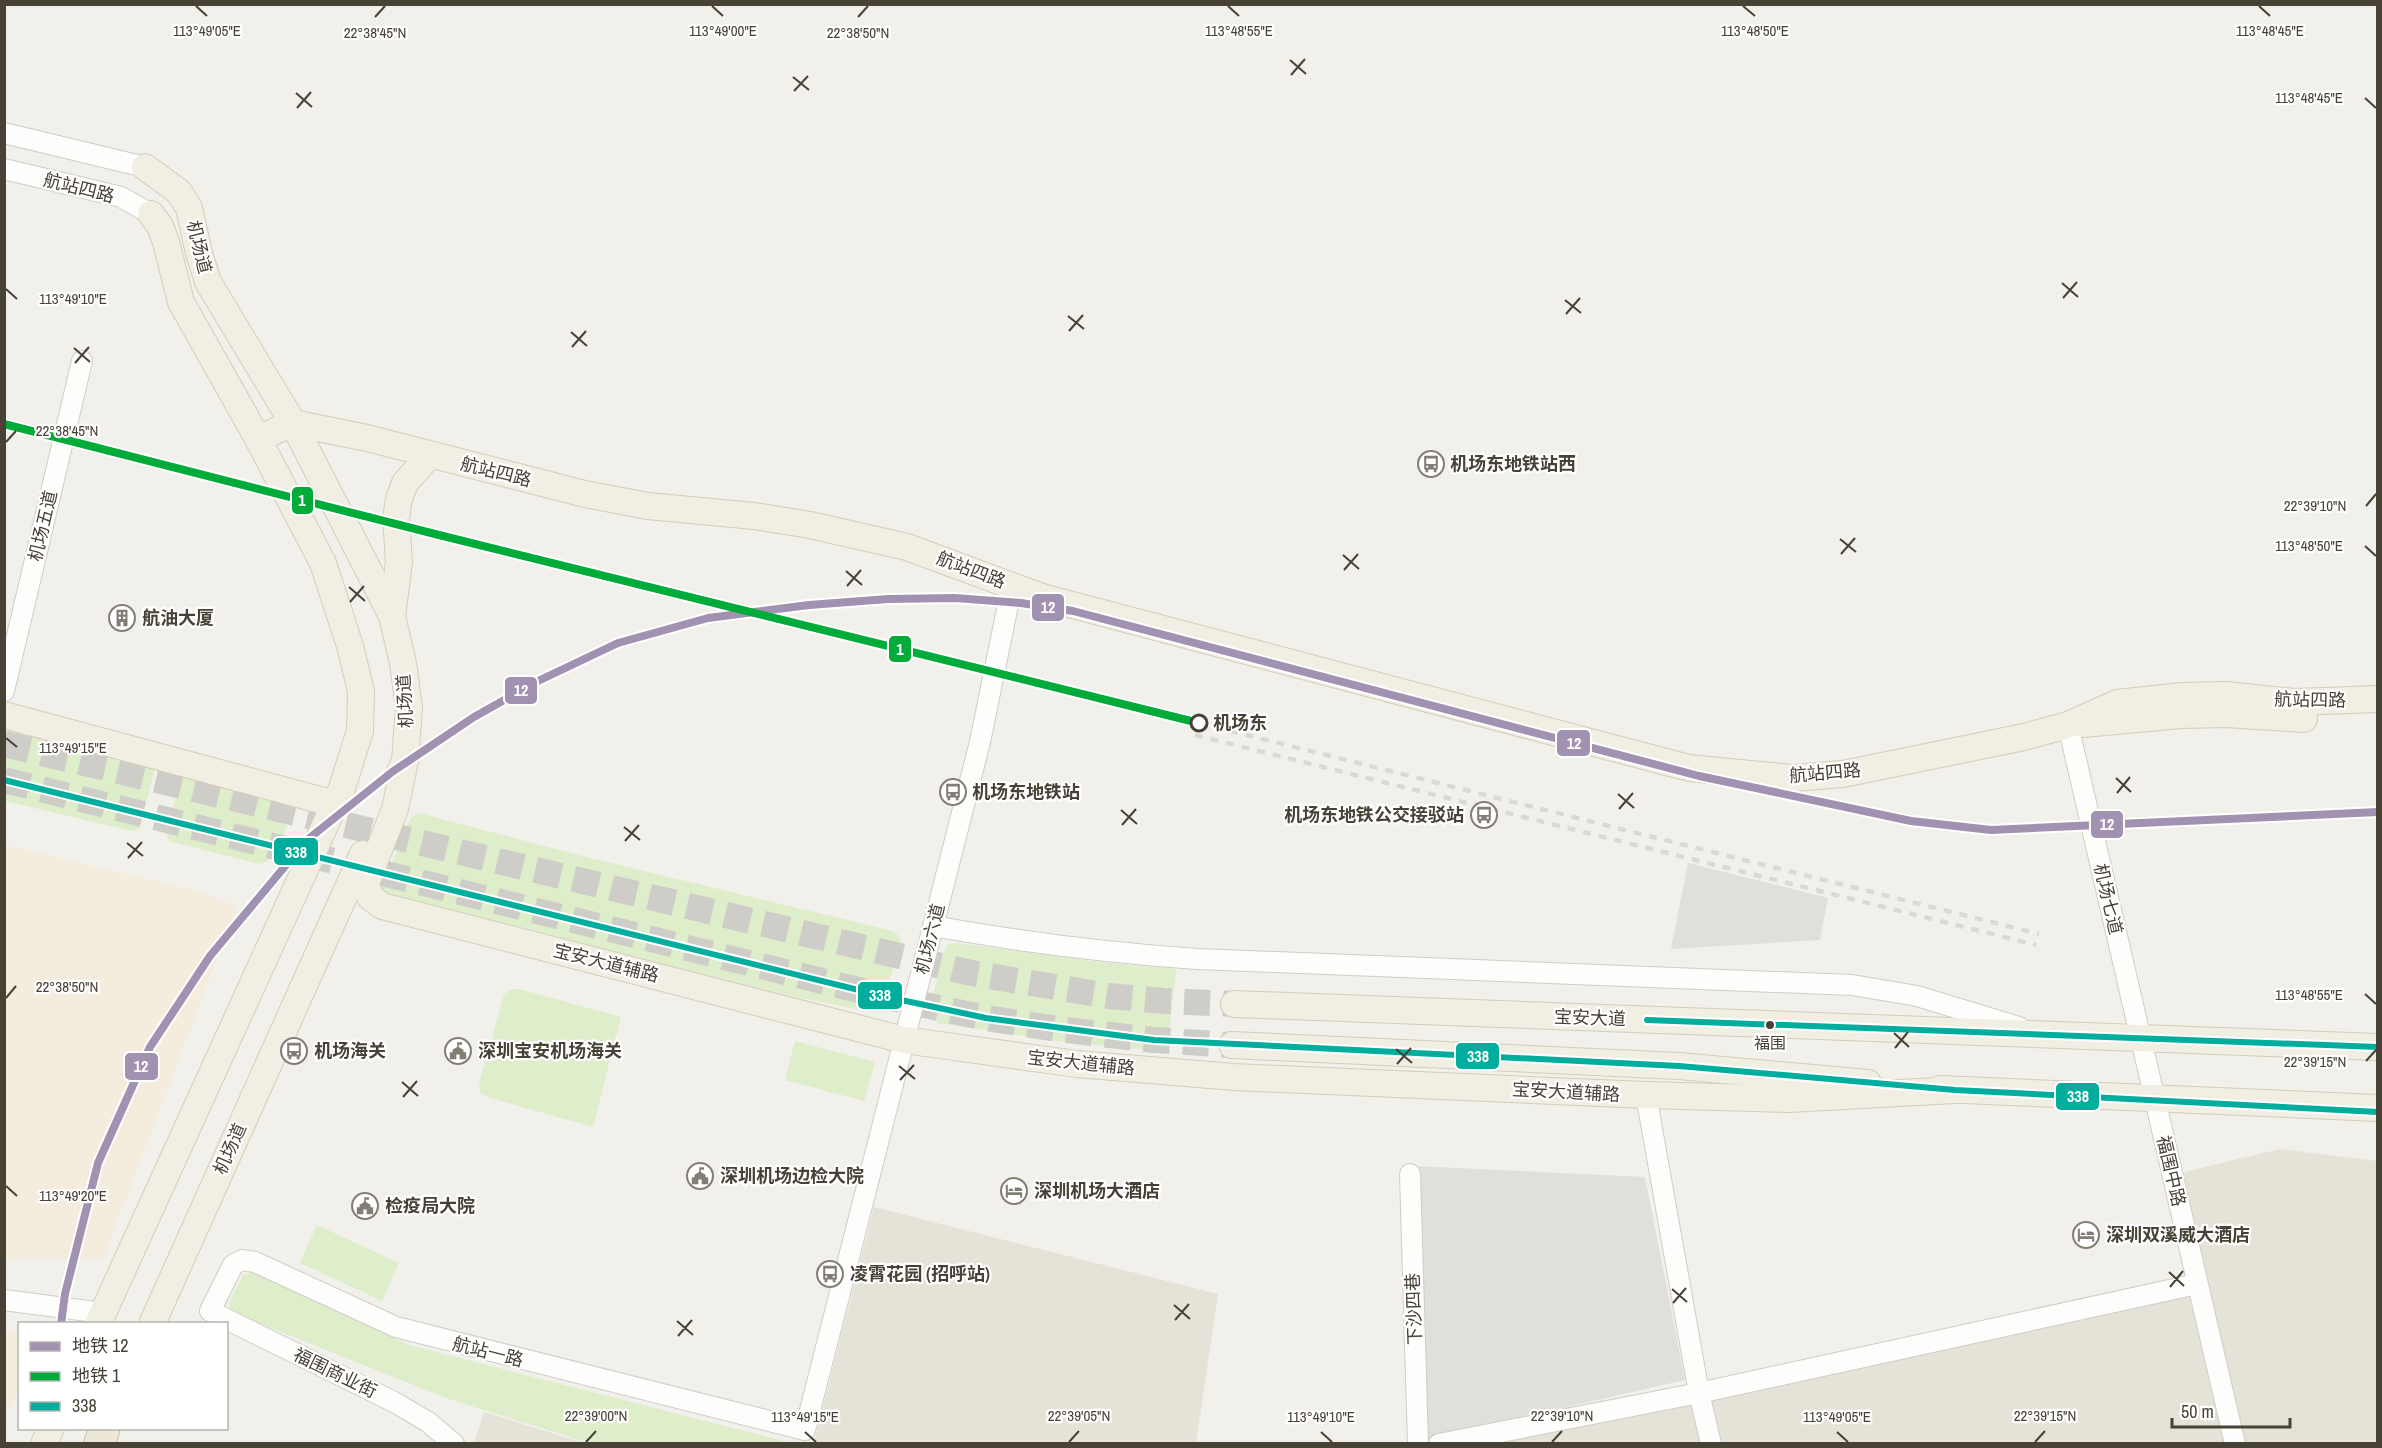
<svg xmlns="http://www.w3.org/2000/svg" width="2382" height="1448" viewBox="0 0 2382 1448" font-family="'Archivo Narrow','Noto Sans SC',sans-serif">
  <rect width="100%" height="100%" fill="#f1f0eb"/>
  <g fill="#e5e2d8">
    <path d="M 2280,1149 L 2377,1161 L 2377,1443 L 2243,1443 L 2180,1173 Z"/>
    <path d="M 874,1207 L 1218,1294 L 1196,1443 L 814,1443 Z"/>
    <path d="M 2197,1284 L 2235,1444 L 1439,1444 Z"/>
    <path d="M 484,1412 L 584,1443 L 474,1443 Z"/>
  </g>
  <g fill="#f4ecdd">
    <path d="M 5,845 L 193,890 L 237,906 L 103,1259 L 5,1259 Z"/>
    <path d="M 4,1331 L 20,1332 L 19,1387 L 5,1420 Z"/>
  </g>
  <g fill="#deedca">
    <path d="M 6,728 L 155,768 L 139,829 L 132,831 L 5,801 L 5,732 Z"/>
    <path d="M 182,775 L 289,805 C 293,822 278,847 268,861 L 259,864 L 169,841 L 166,831 Z"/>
    <path d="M 419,813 L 586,857 L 893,931 L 900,937 L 901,945 L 882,1003 C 877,1010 874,1012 865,1011 L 796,997 L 385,893 L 382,887 L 410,819 Z"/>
    <path d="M 956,943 L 1098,962 L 1176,969 L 1167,1052 L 1058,1041 L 938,1023 L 930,1015 L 929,1010 L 945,948 L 949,944 Z"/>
    <path d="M 511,989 L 519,989 L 621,1017 L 593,1127 L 487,1097 L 480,1092 L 479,1084 L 504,995 Z"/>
    <path d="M 795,1041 L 875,1062 L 864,1101 L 785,1080 Z"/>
    <path d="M 317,1225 L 399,1263 L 382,1301 L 300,1263 Z"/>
    <path d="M 250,1272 L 409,1345 L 783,1441 L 783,1443 L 589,1443 L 449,1399 L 241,1316 L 231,1310 L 229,1303 L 243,1275 Z"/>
  </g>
  <g fill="#e0dfda">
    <path d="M 1688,863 L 1828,898 L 1820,940 L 1671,949 Z"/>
    <path d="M 1415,1166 L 1645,1177 L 1685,1380 L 1423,1440 Z"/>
  </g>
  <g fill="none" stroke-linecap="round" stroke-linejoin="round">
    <g stroke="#cfcdc7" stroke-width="26" stroke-dasharray="26 13" stroke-linecap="butt">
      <path d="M 4,744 L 971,973 L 1109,996 L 1165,1001 L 1234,1004"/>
      <path d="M 4,780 L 887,997 L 986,1018 L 1065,1030 L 1154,1040 L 1232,1045"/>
    </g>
    <defs>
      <g id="minor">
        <path d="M 4,133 L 145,167"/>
        <path d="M 4,169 L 121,197 L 151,214"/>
        <path d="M 4,691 L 82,361"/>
        <path d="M 2068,725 L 2235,1444"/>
        <path d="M 933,926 C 1021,942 1109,953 1198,959 L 1852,985 L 1917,996 L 2019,1027"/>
        <path d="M 1646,1095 L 1699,1393 L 1711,1444"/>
        <path d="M 1410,1174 L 1418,1444"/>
        <path d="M 4,1300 L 103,1313"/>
        <path d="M 454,1444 L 428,1422 L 396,1403 L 210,1311 L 233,1265 L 242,1260 L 255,1262 L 396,1327 L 805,1430 L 980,742 L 1012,585"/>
        <path d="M 1439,1444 L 1699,1393 L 2197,1284"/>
      </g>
      <g id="major">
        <path d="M 145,167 L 179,192 L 189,208 L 199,253 L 208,282 L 293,423 L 392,616 L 403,663 L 409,708 L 405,761 L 399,774"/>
        <path d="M 258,439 L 293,423 L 367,438 L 585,494 L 648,506 L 754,516 L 810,525 L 907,547 L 1042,597 L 1689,768 L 1793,778 L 1843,774 L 2024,737 L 2068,725 L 2117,703 L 2182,696 L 2225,695 L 2295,702 L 2378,699"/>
        <path d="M 392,616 L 399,562 L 396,518 L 399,499 L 405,483 L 429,456"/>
        <path d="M 4,715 L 335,804"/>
        <path d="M 2083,724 L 2181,715 L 2226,714 L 2304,719"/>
        <path d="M 405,761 L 395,809 L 366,883 L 370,897 L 382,906 L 904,1040 L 1077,1064 L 1234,1077 L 1646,1095 L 1788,1099 L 1955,1090"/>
        <path d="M 1234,1004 L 2378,1047"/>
        <path d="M 1232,1045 L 1679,1066 L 1868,1083"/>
        <path d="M 1940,1089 L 2378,1108"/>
        <path d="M 98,1324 L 342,788 L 360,731 L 361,691 L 350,646 L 323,563 L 258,439 L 181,302 L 166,242 L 160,226 L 151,214"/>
        <path d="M 152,1324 L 363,854"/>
        <path d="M 44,1444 L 51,1428"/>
      </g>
      <path id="highway" d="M 99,1444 L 104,1431"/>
    </defs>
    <use href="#minor" stroke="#cfcdc8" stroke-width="22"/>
    <use href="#major" stroke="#d4cdb8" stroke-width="28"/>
    <use href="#highway" stroke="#cabda5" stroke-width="32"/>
    <use href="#minor" stroke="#fdfdfc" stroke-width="20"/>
    <use href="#major" stroke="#f1eee4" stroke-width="26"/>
    <use href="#highway" stroke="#ede7d9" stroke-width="30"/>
    <g stroke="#d9d9d8" stroke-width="4.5" stroke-dasharray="8 8" stroke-linecap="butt">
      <path d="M 1199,723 L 2039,934"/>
      <path d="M 1195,735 L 2036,945"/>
    </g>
    <defs>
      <g id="bus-1">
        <path d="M 4,780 L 887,997 L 986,1018 L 1154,1040 L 1679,1066 L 1955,1090 L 2378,1112"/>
        <path d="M 1647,1020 L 2378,1047"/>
      </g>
    </defs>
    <use href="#bus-1" stroke="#fff" stroke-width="10"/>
    <use href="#bus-1" stroke="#01ad9c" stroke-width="6"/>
    <defs>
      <path id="metro-1" d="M 61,1324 L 65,1294 L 98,1163 L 150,1047 L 210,956 L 307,840 L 392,772 L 474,717 L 538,681 L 618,643 L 708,618 L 809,605 L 888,599 L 955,598 L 1021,603 L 1073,611 L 1699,776 L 1911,821 L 1991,830 L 2378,812"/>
      <path id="metro-2" d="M 4,424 L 435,534 L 1199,723"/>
    </defs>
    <use href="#metro-1" stroke="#fff" stroke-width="12"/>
    <use href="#metro-2" stroke="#fff" stroke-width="12"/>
    <use href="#metro-1" stroke="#a192b2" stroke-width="8"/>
    <use href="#metro-2" stroke="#00ab39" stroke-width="8"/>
  </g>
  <path fill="none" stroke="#484136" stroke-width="2" d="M 196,6 L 207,16M 712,6 L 723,16M 1228,6 L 1239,16M 1743,6 L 1755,16M 2259,6 L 2270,16M 375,17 L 385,6M 858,17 L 868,6M 1290,60 L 1306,74M 1291,75 L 1305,59M 793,77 L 809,90M 794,91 L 808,76M 296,93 L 312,107M 2365,98 L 2376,108M 297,108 L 311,92M 2062,283 L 2078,297M 6,289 L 17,299M 2063,298 L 2077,282M 1565,300 L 1581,313M 1566,314 L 1580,298M 1068,316 L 1084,329M 1069,331 L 1083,315M 571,332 L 587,346M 572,347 L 586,331M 74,348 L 90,362M 75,363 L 89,347M 6,442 L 16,431M 2366,506 L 2376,494M 1840,539 L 1856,552M 2365,546 L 2376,556M 1841,554 L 1855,538M 1343,555 L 1359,569M 1344,570 L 1358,554M 846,571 L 862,585M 847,586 L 861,570M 349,587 L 365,601M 350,602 L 364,586M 6,738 L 17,747M 2116,778 L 2131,792M 2117,793 L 2130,777M 1618,794 L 1634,808M 1619,809 L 1633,793M 1121,810 L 1137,824M 1122,825 L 1136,809M 624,827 L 640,840M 625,841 L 639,825M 127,843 L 143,856M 128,858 L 142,842M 2365,994 L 2376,1004M 6,998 L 16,986M 1894,1033 L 1909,1047M 1895,1048 L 1908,1032M 1396,1049 L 1412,1063M 2366,1061 L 2376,1050M 1397,1064 L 1411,1048M 899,1066 L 915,1079M 900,1080 L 914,1065M 402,1082 L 418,1096M 403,1097 L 417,1081M 6,1186 L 17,1196M 2169,1272 L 2184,1286M 2170,1287 L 2183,1271M 1672,1289 L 1687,1302M 1673,1303 L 1686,1288M 1174,1305 L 1190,1319M 1175,1320 L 1189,1304M 677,1321 L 693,1335M 678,1336 L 692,1320M 805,1432 L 816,1442M 1321,1432 L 1332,1442M 1837,1432 L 1848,1442M 586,1442 L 596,1431M 1069,1442 L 1079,1431M 1552,1442 L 1562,1431M 2035,1442 L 2045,1431"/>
  <defs>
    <symbol id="bus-ring" viewBox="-11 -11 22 22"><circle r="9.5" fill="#fff" stroke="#837e75" stroke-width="1.5"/><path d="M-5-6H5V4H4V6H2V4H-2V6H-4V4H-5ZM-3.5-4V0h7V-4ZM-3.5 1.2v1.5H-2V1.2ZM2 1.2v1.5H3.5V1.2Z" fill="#837e75"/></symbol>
    <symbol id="building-ring" viewBox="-11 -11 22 22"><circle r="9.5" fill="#fff" stroke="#837e75" stroke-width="1.5"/><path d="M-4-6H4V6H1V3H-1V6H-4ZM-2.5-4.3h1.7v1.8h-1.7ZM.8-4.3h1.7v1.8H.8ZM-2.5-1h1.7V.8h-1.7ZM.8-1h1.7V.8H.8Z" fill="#837e75"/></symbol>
    <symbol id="civic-ring" viewBox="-11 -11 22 22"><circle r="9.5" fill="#fff" stroke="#837e75" stroke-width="1.5"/><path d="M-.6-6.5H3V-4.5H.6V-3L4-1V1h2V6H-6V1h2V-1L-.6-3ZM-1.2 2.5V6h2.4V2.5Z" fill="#837e75"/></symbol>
    <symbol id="hotel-ring" viewBox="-11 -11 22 22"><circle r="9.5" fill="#fff" stroke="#837e75" stroke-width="1.5"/><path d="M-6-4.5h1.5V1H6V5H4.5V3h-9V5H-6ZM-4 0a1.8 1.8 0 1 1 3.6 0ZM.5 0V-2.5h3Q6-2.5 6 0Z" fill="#837e75"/></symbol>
  </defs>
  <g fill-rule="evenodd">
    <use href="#bus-ring" x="1416" y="449" width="30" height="30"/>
    <use href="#building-ring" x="107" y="603" width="30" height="30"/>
    <use href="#bus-ring" x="938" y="777" width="30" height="30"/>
    <use href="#bus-ring" x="1469" y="800" width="30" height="30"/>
    <use href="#bus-ring" x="279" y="1036" width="30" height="30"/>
    <use href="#civic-ring" x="443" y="1036" width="30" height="30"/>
    <use href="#civic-ring" x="685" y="1161" width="30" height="30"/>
    <use href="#hotel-ring" x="999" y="1176" width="30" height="30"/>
    <use href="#civic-ring" x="350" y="1191" width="30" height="30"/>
    <use href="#hotel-ring" x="2071" y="1220" width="30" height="30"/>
    <use href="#bus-ring" x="815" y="1259" width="30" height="30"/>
  </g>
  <circle fill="#fff" stroke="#484136" stroke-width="3" cx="1199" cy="723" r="8"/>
  <circle fill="#484136" stroke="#fff" stroke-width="2" cx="1770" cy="1025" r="5"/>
  <g text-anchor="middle" stroke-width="4.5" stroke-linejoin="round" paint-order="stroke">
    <g font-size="16" fill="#484136" stroke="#fff">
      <text x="1770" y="1049">福围</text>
    </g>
    <g font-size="18" fill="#484136" stroke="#fff">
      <text transform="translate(79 188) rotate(14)" y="6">航站四路</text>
      <text transform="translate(199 247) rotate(76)" y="6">机场道</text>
      <text transform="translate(496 472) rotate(14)" y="6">航站四路</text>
      <text transform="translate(43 526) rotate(-77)" y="6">机场五道</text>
      <text transform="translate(971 570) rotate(21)" y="6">航站四路</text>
      <text transform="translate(2310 700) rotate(1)" y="6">航站四路</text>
      <text transform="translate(405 701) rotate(-93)" y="6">机场道</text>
      <text transform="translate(1825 773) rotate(-5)" y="6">航站四路</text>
      <text transform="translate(2108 899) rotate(77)" y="6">机场七道</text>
      <text transform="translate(930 939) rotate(-76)" y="6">机场六道</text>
      <text transform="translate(606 963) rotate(14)" y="6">宝安大道辅路</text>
      <text transform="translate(1590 1018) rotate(2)" y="6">宝安大道</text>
      <text transform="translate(1081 1063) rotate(6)" y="6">宝安大道辅路</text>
      <text transform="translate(1566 1092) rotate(3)" y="6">宝安大道辅路</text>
      <text transform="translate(230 1149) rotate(-66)" y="6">机场道</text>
      <text transform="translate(2171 1171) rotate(77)" y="6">福围中路</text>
      <text transform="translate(1414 1309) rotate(-92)" y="6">下沙四巷</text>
      <text transform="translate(488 1352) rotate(14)" y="6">航站一路</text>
      <text transform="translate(335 1373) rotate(26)" y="6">福围商业街</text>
    </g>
    <g font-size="18" font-weight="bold" fill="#484136" stroke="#fff" text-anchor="start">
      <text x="1450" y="470">机场东地铁站西</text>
      <text x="142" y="624">航油大厦</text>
      <text x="972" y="798">机场东地铁站</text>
      <text x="1464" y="821" text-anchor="end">机场东地铁公交接驳站</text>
      <text x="314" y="1057">机场海关</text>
      <text x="478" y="1057">深圳宝安机场海关</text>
      <text x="720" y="1182">深圳机场边检大院</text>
      <text x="1034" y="1197">深圳机场大酒店</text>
      <text x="385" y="1212">检疫局大院</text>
      <text x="2106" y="1241">深圳双溪威大酒店</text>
      <text x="850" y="1280">凌霄花园 (招呼站)</text>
    </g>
    <g font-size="18" font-weight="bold" fill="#484136" stroke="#fff" text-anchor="start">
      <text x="1213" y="729">机场东</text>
    </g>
  </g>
  <g font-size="15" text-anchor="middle" fill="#484136" stroke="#fff" stroke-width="4.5" stroke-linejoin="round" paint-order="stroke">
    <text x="2270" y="36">113°48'45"E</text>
    <text x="207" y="36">113°49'05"E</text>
    <text x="723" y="36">113°49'00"E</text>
    <text x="1239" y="36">113°48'55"E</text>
    <text x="1755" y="36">113°48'50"E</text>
    <text x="375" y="38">22°38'45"N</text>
    <text x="858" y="38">22°38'50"N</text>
    <text x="2309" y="103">113°48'45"E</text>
    <text x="73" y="304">113°49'10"E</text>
    <text x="67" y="436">22°38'45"N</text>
    <text x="2315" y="511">22°39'10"N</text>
    <text x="2309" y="551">113°48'50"E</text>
    <text x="73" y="753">113°49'15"E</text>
    <text x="67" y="992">22°38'50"N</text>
    <text x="2309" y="1000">113°48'55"E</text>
    <text x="2315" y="1067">22°39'15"N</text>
    <text x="73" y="1201">113°49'20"E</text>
    <text x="596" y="1421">22°39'00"N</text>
    <text x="1079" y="1421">22°39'05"N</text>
    <text x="1562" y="1421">22°39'10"N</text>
    <text x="2045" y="1421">22°39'15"N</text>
    <text x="805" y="1422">113°49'15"E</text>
    <text x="1321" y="1422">113°49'10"E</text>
    <text x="1837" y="1422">113°49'05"E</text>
  </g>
  <g stroke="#fff" stroke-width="2">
    <rect x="291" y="486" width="23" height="29" rx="6" fill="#00ab39"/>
    <rect x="1031" y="593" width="34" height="29" rx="6" fill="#a192b2"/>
    <rect x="888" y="635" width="24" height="28" rx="6" fill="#00ab39"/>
    <rect x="504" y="676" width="34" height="29" rx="6" fill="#a192b2"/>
    <rect x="1556" y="729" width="35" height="28" rx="6" fill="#a192b2"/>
    <rect x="2090" y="810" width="34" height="29" rx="6" fill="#a192b2"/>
    <rect x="273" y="837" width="46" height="29" rx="6" fill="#01ad9c"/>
    <rect x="857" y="981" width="46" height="29" rx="6" fill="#01ad9c"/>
    <rect x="1455" y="1042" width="45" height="28" rx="6" fill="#01ad9c"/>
    <rect x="124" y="1052" width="35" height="29" rx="6" fill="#a192b2"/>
    <rect x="2055" y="1082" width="45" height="29" rx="6" fill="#01ad9c"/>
  </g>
  <g font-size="16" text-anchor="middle" font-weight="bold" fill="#fff">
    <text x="302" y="506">1</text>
    <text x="1048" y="613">12</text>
    <text x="900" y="655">1</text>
    <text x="521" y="696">12</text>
    <text x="1574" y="749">12</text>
    <text x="2107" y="830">12</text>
    <text x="296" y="858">338</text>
    <text x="880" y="1001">338</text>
    <text x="1478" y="1062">338</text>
    <text x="141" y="1072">12</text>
    <text x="2078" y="1102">338</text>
  </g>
  <rect width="2382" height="1448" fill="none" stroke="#484136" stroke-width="12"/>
  <rect x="18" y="1322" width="210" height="108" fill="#ffffff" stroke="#b6b3af" stroke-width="1.5"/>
  <rect x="30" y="1342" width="30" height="9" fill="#a192b2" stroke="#b6b3af" stroke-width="1.5"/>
  <text x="72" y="1352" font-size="18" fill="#484136">地铁 12</text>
  <rect x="30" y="1372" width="30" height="9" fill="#00ab39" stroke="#b6b3af" stroke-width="1.5"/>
  <text x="72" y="1382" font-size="18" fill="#484136">地铁 1</text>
  <rect x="30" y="1402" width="30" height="9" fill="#01ad9c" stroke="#b6b3af" stroke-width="1.5"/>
  <text x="72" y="1412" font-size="18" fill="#484136">338</text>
  <path d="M2172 1418v9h118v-9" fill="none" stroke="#484136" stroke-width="3"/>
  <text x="2181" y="1418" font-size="18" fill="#484136" stroke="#ffffff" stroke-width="4.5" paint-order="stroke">50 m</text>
</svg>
